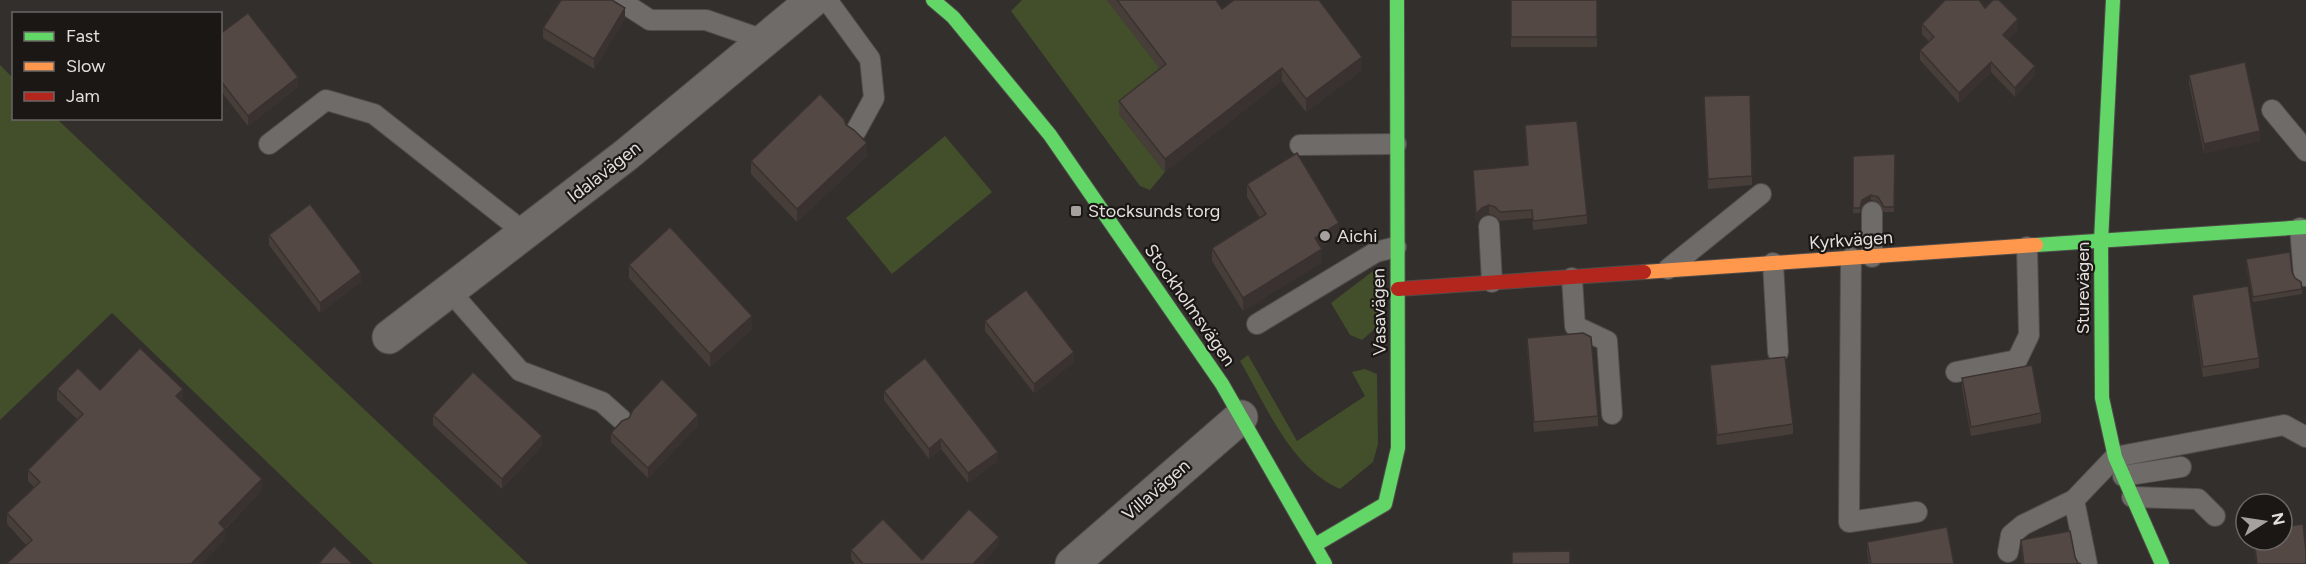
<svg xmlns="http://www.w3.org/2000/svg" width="2306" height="564" viewBox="0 0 2306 564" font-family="Figtree,sans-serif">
  <rect width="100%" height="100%" fill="#332f2d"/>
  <g fill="#434e2a">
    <path d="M 1022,0 L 1107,0 L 1160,68 L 1155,86 L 1119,114 L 1165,172 L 1150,190 L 1140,186 L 1011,11 Z"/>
    <path d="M 0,65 L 13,78 L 14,118 L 57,119 L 528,564 L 373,564 L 112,313 L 0,420 Z"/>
    <path d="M 945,136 L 992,192 L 892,274 L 846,218 Z"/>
    <path d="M 1377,268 L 1378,326 L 1362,340 L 1350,335 L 1331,303 Z"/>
    <path d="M 1248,355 L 1297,441 L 1365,396 L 1352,372 L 1365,369 L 1377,374 L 1378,444 L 1373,462 L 1340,489 C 1290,467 1266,405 1240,361 Z"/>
  </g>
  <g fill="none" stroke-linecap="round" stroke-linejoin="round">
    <defs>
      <g id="lane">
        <path d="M 619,0 L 650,20 L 706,20 L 764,40"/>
        <path d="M 827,0 L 870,59 L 874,98 L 856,131"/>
        <path d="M 2272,110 L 2306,151"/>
        <path d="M 269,144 L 326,100 L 374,114 L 525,233"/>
        <path d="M 1300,145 L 1396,144"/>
        <path d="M 1872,212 L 1872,257"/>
        <path d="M 1489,226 L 1492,282"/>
        <path d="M 2300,228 L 2304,276"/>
        <path d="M 1851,258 L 1849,522 L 1917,512"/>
        <path d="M 1773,263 L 1778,352"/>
        <path d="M 1668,269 L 1761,194"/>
        <path d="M 1572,278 L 1575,326 L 1607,341 L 1612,414"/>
        <path d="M 449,290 L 520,371 L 602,402 L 621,419"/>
        <path d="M 1257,324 L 1376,252 L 1396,247"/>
        <path d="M 1956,372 L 2017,360 L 2029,335 L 2027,247"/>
        <path d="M 2123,476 L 2181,467"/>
        <path d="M 2132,497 L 2198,499 L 2215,516"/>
        <path d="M 2074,500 L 2087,564"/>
        <path d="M 2008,552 L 2011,535 L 2023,525 L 2074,500 L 2115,457 L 2284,425 L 2306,437"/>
      </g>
      <g id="street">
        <path d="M 389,337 L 626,155 L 813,0"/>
        <path d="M 1072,564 L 1241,417"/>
      </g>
      <g id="fast">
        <path d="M 933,0 L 953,17 L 1050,135 L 1222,384 L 1325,564"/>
        <path d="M 2113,0 L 2101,241 L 2102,398 L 2115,457 L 2162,564"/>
        <path d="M 2036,245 L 2306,227"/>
        <path d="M 1315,545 L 1385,504 L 1398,448 L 1397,0"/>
      </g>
      <path id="slow" d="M 1644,272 L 2036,245"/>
      <path id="jam" d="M 1398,289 L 1644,272"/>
    </defs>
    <use href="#lane" stroke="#4f4c4a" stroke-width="22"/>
    <use href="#street" stroke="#4f4c4a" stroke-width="35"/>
    <use href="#fast" stroke="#4f4c4a" stroke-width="16"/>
    <use href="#slow" stroke="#4f4c4a" stroke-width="16"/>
    <use href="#jam" stroke="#4f4c4a" stroke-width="16"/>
    <use href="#lane" stroke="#6e6b69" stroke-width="20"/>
    <use href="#street" stroke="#6e6b69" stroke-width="33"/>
    <use href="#fast" stroke="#63d668" stroke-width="14"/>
    <use href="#slow" stroke="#ff974d" stroke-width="14"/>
    <use href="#jam" stroke="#b3261e" stroke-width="14"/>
  </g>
  <g fill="#473e3a">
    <path d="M 1107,0 L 1216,0 L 1222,9 L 1362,70 L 1306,112 L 1282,81 L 1165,172 L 1119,114 L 1119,101 L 1160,69 Z"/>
    <rect x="1511" y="0" width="86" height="47"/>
    <path d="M 1985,8 L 2018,29 L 2008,39 L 2035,75 L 2015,97 L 1991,72 L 1959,103 L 1920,60 L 1920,50 L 1929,42 L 1922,34 L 1922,24 Z"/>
    <path d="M 625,18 L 594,69 L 543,38 L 543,28 Z"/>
    <path d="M 220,34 L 298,87 L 248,126 L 220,90 Z"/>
    <path d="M 2189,75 L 2260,141 L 2204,153 L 2189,84 Z"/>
    <path d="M 1704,96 L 1752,176 L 1752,185 L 1708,189 Z"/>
    <path d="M 846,125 L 867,156 L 797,222 L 751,174 L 751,161 Z"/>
    <path d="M 1525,125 L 1587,215 L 1587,224 L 1533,230 L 1532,218 L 1500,221 L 1495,216 L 1489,214 L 1482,216 L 1476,223 L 1473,170 L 1527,165 Z"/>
    <path d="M 1895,154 L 1894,212 L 1884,212 L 1878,202 L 1871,200 L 1862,206 L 1860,213 L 1853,213 L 1853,156 Z"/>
    <path d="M 1247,184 L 1339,236 L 1321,247 L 1322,262 L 1243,311 L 1212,261 L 1212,248 L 1260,218 L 1247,197 Z"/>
    <path d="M 269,235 L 361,282 L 320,313 L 269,245 Z"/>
    <path d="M 2246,259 L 2292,272 L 2295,278 L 2302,289 L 2302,294 L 2253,302 L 2246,265 Z"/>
    <path d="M 629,265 L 752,329 L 710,367 L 629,278 Z"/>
    <path d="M 2192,295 L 2259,358 L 2259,368 L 2203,377 L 2192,305 Z"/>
    <path d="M 985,321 L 1074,362 L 1034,393 L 985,331 Z"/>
    <path d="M 1527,338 L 1598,416 L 1598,426 L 1534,432 L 1527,348 Z"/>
    <path d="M 1710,365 L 1793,424 L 1793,434 L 1717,445 L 1710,374 Z"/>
    <path d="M 1962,378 L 2041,413 L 2041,423 L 1971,436 L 1962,388 Z"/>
    <path d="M 57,389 L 100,390 L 183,400 L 181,401 L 262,490 L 225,529 L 225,540 L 26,545 L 7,524 L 7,513 L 34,487 L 28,481 L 28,470 L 77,419 L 57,400 Z"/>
    <path d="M 884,391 L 998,461 L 968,483 L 941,449 L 929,459 L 884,400 Z"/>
    <path d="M 433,415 L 542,446 L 502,489 L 433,425 Z"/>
    <path d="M 698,425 L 648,478 L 611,442 L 611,433 Z"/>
    <path d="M 2021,540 L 2075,557 L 2078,563 L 2081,564 L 2023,564 L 2021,550 Z"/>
    <path d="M 2253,540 L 2282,540 L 2306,564 L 2256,564 Z"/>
    <path d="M 1867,542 L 1954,564 L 1869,564 L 1867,552 Z"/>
    <path d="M 999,545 L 982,564 L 855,564 L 851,559 L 851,550 L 922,560 Z"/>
  </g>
  <g fill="#3a3230">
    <path d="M 625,8 L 625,18 L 594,69 L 594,59 Z"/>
    <path d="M 2018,19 L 2018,29 L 2003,44 L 2003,35 Z"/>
    <path d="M 1362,57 L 1362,70 L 1306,112 L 1306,99 Z"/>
    <path d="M 1991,62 L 1991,72 L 1959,103 L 1959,93 Z"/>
    <path d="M 2035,66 L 2035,75 L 2015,97 L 2015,88 Z"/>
    <path d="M 1282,68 L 1282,81 L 1165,172 L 1165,159 Z"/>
    <path d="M 298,77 L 298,87 L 248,126 L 248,116 Z"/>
    <path d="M 2260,131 L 2260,141 L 2204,153 L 2204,144 Z"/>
    <path d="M 867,143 L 867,156 L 797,222 L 797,209 Z"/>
    <path d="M 1871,195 L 1871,200 L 1862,206 L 1860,213 L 1860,208 L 1862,200 Z"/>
    <path d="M 1489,205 L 1489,214 L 1482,216 L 1476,223 L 1476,214 L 1482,208 Z"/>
    <path d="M 1339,223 L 1339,236 L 1315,251 L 1315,238 Z"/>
    <path d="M 1322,249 L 1322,262 L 1243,311 L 1243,298 Z"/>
    <path d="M 361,272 L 361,282 L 320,313 L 320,303 Z"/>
    <path d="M 752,316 L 752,329 L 710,367 L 710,354 Z"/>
    <path d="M 1074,352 L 1074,362 L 1034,393 L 1034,384 Z"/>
    <path d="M 183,389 L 183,400 L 176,407 L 176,396 Z"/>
    <path d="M 698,415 L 698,425 L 648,478 L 648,468 Z"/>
    <path d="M 542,436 L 542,446 L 502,489 L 502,479 Z"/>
    <path d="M 941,439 L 941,449 L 929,459 L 929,449 Z"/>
    <path d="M 998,452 L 998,461 L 968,483 L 968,473 Z"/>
    <path d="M 262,479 L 262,490 L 219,534 L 219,523 Z"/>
    <path d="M 225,529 L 225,540 L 202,564 L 191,564 Z"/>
    <path d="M 999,537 L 999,545 L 982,564 L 973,564 Z"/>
  </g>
  <g fill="#534844" stroke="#3a3230" stroke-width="1.5">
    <path d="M 561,0 L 612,0 L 625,8 L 594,59 L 543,28 Z"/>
    <path d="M 1117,0 L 1216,0 L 1222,9 L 1234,0 L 1319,0 L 1362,57 L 1306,99 L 1282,68 L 1165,159 L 1119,101 L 1166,64 Z"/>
    <rect x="1511" y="0" width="86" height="37"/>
    <path d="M 1945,0 L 1979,0 L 1985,8 L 1993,0 L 1999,0 L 2018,19 L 2003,35 L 2035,66 L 2015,88 L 1991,62 L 1959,93 L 1920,50 L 1934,37 L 1922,24 Z"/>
    <path d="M 248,13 L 298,77 L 248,116 L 220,80 L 220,34 Z"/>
    <path d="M 2245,62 L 2260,131 L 2204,144 L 2189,75 Z"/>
    <path d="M 820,94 L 844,119 L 846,125 L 854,130 L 867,143 L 797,209 L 751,161 Z"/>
    <path d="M 1750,95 L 1752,176 L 1708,179 L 1704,96 Z"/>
    <path d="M 1577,121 L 1587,215 L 1533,221 L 1532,210 L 1500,212 L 1495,207 L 1489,205 L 1482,208 L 1476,214 L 1473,170 L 1528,165 L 1525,125 Z"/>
    <path d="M 1297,153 L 1339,223 L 1315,238 L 1322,249 L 1243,298 L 1212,248 L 1266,214 L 1247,184 Z"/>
    <path d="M 1895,154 L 1894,207 L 1884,207 L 1878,197 L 1871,195 L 1862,200 L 1860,208 L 1853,208 L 1853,156 Z"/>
    <path d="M 310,204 L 361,272 L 320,303 L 269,235 Z"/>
    <path d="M 670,227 L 752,316 L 710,354 L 629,265 Z"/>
    <path d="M 2290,252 L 2292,272 L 2295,278 L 2301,282 L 2302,289 L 2253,297 L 2246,259 Z"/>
    <path d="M 2248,286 L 2259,358 L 2203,367 L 2192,295 Z"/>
    <path d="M 1026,290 L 1074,352 L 1034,384 L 985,321 Z"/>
    <path d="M 1583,333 L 1591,337 L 1598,416 L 1534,422 L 1527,338 Z"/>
    <path d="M 140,348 L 183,389 L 176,396 L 262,479 L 219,523 L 225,529 L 191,564 L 6,564 L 32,540 L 7,513 L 40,482 L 28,470 L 83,414 L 57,389 L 78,368 L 100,390 Z"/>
    <path d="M 1785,357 L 1793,424 L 1717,435 L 1710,365 Z"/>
    <path d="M 925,358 L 998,452 L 968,473 L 941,439 L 929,449 L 884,391 Z"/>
    <path d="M 2032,365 L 2041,413 L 1971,427 L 1962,378 Z"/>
    <path d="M 473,372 L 542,436 L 502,479 L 433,415 Z"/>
    <path d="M 662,379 L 698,415 L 648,468 L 611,433 L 622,421 L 629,418 L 633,410 Z"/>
    <path d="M 969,509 L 999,537 L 973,564 L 863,564 L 851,550 L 883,519 L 922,560 Z"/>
    <path d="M 2303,524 L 2306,552 L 2306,564 L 2257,564 L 2254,540 L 2282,540 L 2282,527 Z"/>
    <path d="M 1947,527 L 1954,564 L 1871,564 L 1867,542 Z"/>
    <path d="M 2070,531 L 2075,557 L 2078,563 L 2081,564 L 2024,564 L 2021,540 Z"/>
    <path d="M 334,546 L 353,564 L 318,564 Z"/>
    <path d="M 1570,551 L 1570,564 L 1512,564 L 1512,552 Z"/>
  </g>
  <g fill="#a6a19f" stroke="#1a1715" stroke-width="2">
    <rect x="1070" y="205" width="12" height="12" rx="3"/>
    <circle cx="1325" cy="236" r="6"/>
  </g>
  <g text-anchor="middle" stroke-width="4.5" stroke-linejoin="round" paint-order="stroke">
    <g font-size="18" fill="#e4dfdd" stroke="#1a1715">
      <text transform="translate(604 172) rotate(-38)" y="6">Idalavägen</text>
      <text transform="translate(1851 240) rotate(-4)" y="6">Kyrkvägen</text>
      <text transform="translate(2083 288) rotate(-90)" y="6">Sturevägen</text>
      <text transform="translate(1190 305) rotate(55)" y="6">Stockholmsvägen</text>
      <text transform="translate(1379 312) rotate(-91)" y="6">Vasavägen</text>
      <text transform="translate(1156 490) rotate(-41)" y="6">Villavägen</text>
    </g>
    <g font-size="18" fill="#e4dfdd" stroke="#1a1715" text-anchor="start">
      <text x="1088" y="217">Stocksunds torg</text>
      <text x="1337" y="242">Aichi</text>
    </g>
  </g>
  <rect x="12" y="12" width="210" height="108" fill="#1a1715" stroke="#6b6765" stroke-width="1.5"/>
  <rect x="24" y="32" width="30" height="9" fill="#63d668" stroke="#6b6765" stroke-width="1.5"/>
  <text x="66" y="42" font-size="18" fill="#e4dfdd">Fast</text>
  <rect x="24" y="62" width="30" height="9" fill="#ff974d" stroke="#6b6765" stroke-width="1.5"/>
  <text x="66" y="72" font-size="18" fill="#e4dfdd">Slow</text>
  <rect x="24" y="92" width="30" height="9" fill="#b3261e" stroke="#6b6765" stroke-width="1.5"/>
  <text x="66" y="102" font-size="18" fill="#e4dfdd">Jam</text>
  <g transform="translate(2264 522) rotate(78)"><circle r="28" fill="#1a1715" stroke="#6b6765" stroke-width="1.5"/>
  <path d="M0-4.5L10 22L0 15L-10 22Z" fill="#a6a19f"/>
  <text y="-9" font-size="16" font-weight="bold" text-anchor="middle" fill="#e4dfdd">N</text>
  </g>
</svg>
